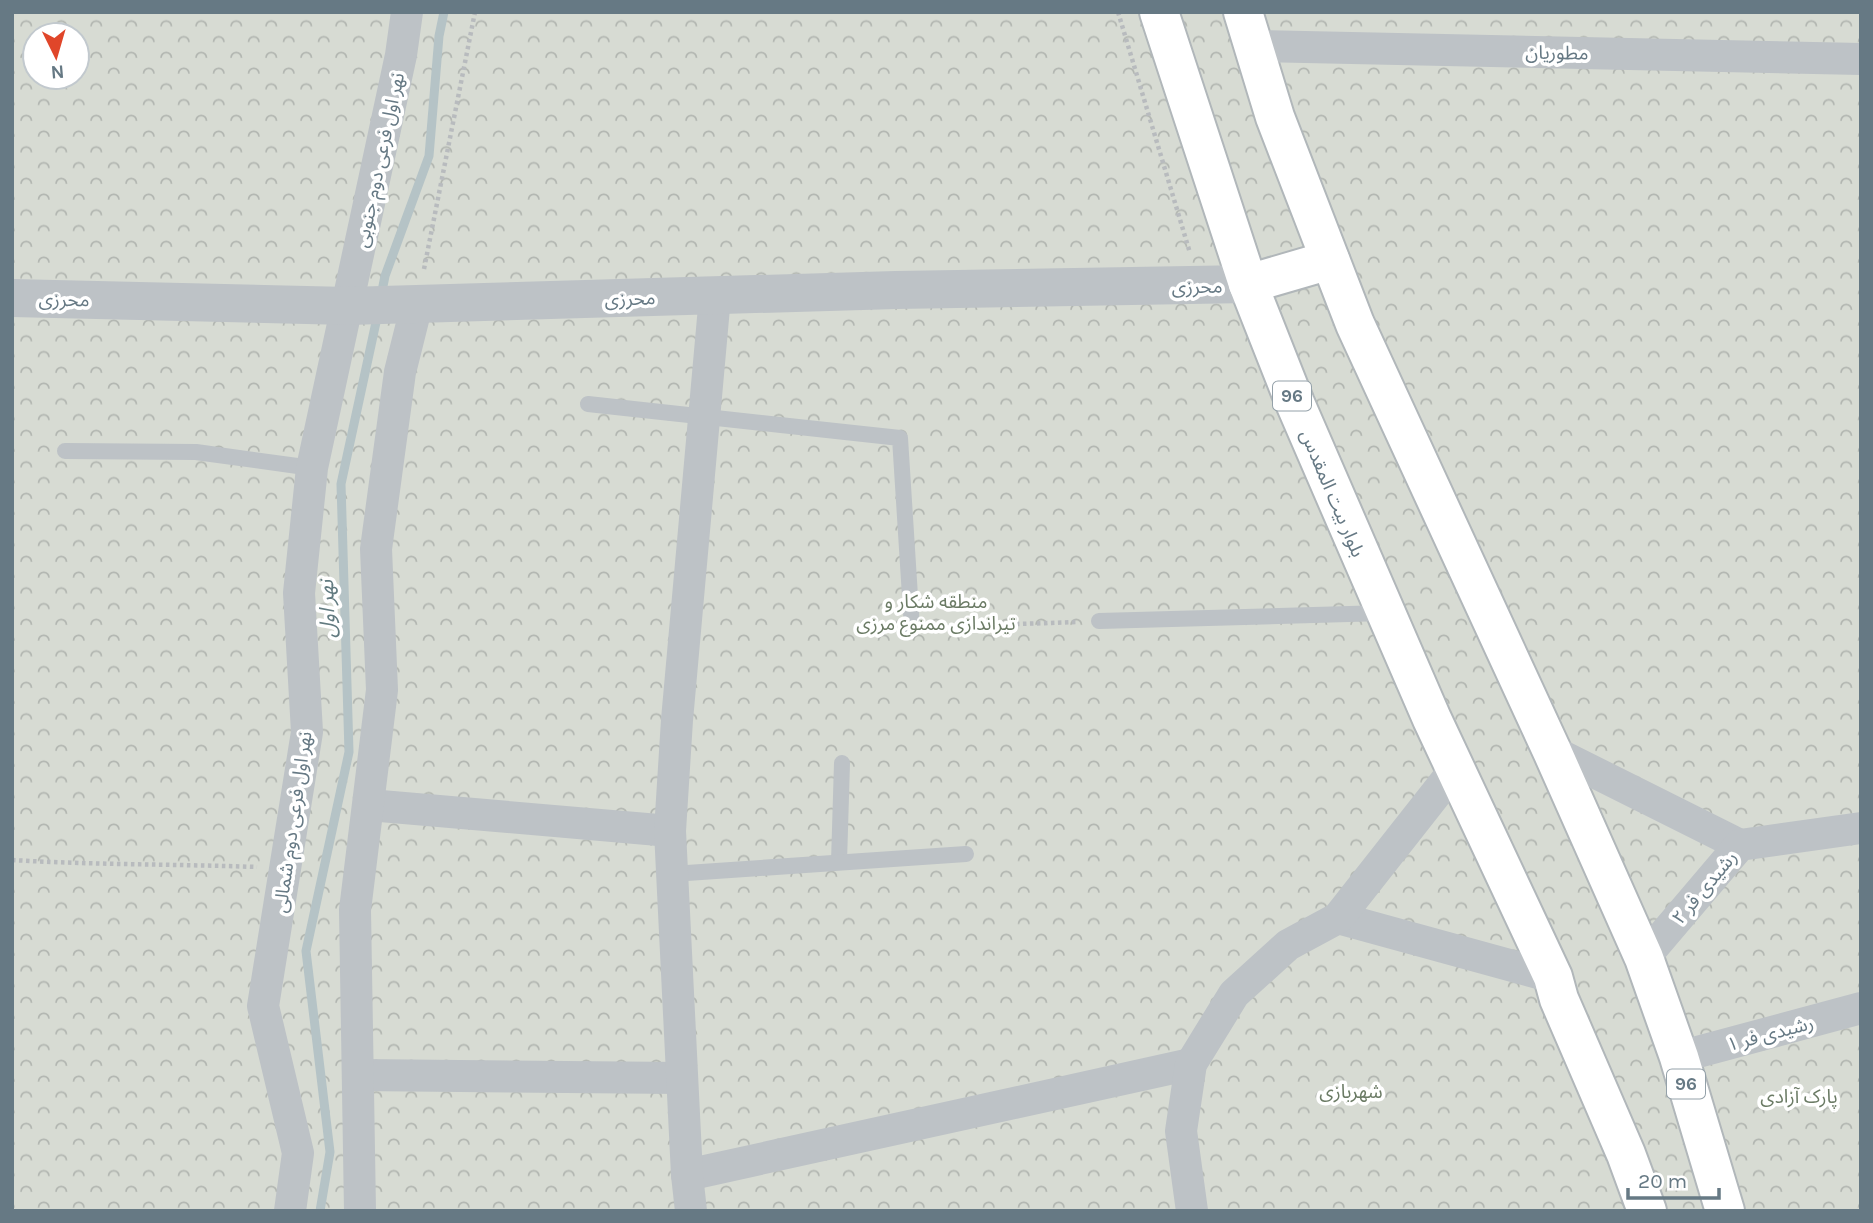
<svg xmlns="http://www.w3.org/2000/svg" width="1873" height="1223" viewBox="0 0 1873 1223" font-family="Karla,'Noto Sans Arabic',sans-serif">
  <defs>
    <pattern id="park-crowns" width="20" height="18" patternUnits="userSpaceOnUse" patternTransform="scale(1.75)"><rect width="20" height="18" fill="#d7dbd3"/><path d="M2 6a3 3 0 1 1 6 0M12 15a3 3 0 1 1 6 0" fill="none" stroke="#b2b6b1"/></pattern>
  </defs>
  <rect width="100%" height="100%" fill="#f7f6f3"/>
  <path fill="url(#park-crowns)" fill-rule="evenodd" d="M 12,12 L 1861,12 L 1861,1211 L 12,1211 ZM 35,35 L 77,35 L 77,77 L 35,77 Z"/>
  <g fill="none" stroke-linecap="round" stroke-linejoin="round">
    <g stroke="#b5c3c6" stroke-width="9">
      <path d="M 381,296 L 385,276 L 429,156 L 439,36 L 444,12"/>
      <path d="M 320,1211 L 330,1152 L 306,951 L 349,752 L 341,484 L 378,313"/>
    </g>
    <defs>
      <g id="primary">
        <path d="M 1159,12 L 1248,284 L 1295,403 L 1432,719 L 1553,977 L 1559,999 L 1626,1154 L 1647,1211"/>
        <path d="M 1243,12 L 1275,117 L 1355,324 L 1552,751 L 1644,958 L 1679,1057 L 1725,1211"/>
        <path d="M 1248,284 L 1330,260"/>
      </g>
    </defs>
    <use href="#primary" stroke="#b1b7ba" stroke-width="42"/>
    <g stroke="#b8bbbe" stroke-width="4.5" stroke-dasharray="3.5 3.5" stroke-linecap="butt">
      <path d="M 1118,12 L 1190,253"/>
      <path d="M 424,269 L 475,12"/>
      <path d="M 932,627 L 1077,622"/>
      <path d="M 12,860 C 94,865 175,864 257,867"/>
    </g>
    <g stroke="#bdc2c6" stroke-width="16">
      <path d="M 588,404 L 900,438 L 912,628"/>
      <path d="M 65,451 L 196,452 L 312,468"/>
      <path d="M 1099,621 L 1384,613"/>
      <path d="M 839,862 L 842,763"/>
      <path d="M 672,874 L 966,854"/>
    </g>
    <g stroke="#bdc2c6" stroke-width="32">
      <path d="M 1253,46 L 1861,59"/>
      <path d="M 1552,751 L 1740,845"/>
      <path d="M 369,805 L 670,831"/>
      <path d="M 1338,918 L 1553,977"/>
      <path d="M 1644,958 L 1740,845 L 1861,828"/>
      <path d="M 1679,1057 L 1861,1008"/>
      <path d="M 358,1075 L 682,1078"/>
      <path d="M 687,1175 L 1191,1064"/>
      <path d="M 290,1211 L 298,1153 L 263,1006 L 307,732 L 299,593 L 312,468 L 401,55 L 407,12"/>
      <path d="M 360,1211 L 355,910 L 382,690 L 376,549 L 400,372 L 417,304"/>
      <path d="M 691,1211 L 687,1175 L 670,831 L 677,720 L 715,296"/>
      <path d="M 1192,1211 L 1181,1131 L 1191,1064 L 1234,994 L 1288,945 L 1338,918 L 1456,768"/>
    </g>
    <path stroke="#bdc2c6" stroke-width="38" d="M 12,298 L 348,306 L 896,290 L 1248,284"/>
    <use href="#primary" stroke="#fff" stroke-width="38"/>
  </g>
  <g text-anchor="middle" stroke-width="7" stroke-linejoin="round" paint-order="stroke">
    <g fill="#fff" stroke="#94a1a9" stroke-width="2">
      <rect x="1273" y="381.5" width="38" height="29" rx="5"/>
      <rect x="1667" y="1069.5" width="38" height="29" rx="5"/>
    </g>
    <g font-size="18" font-weight="bold" fill="#667984">
      <text x="1292" y="402">96</text>
      <text x="1686" y="1090">96</text>
    </g>
    <g font-size="19" fill="#667984" stroke="#fff">
      <text transform="translate(1557 52) rotate(1)" y="7">مطوریان</text>
      <text transform="translate(379 160) rotate(-78)" y="7">نهر اول فرعی دوم جنوبی</text>
      <text transform="translate(1197 286) rotate(-1)" y="7">محرزی</text>
      <text transform="translate(630 298) rotate(-2)" y="7">محرزی</text>
      <text transform="translate(64 299) rotate(1)" y="7">محرزی</text>
      <text transform="translate(1333 493) rotate(67)" y="7">بلوار بیت المقدس</text>
      <text transform="translate(292 822) rotate(-82)" y="7">نهر اول فرعی دوم شمالی</text>
      <text transform="translate(1704 887) rotate(-50)" y="7">رشیدی فر ۲</text>
      <text transform="translate(1770 1033) rotate(-15)" y="7">رشیدی فر ۱</text>
    </g>
    <g font-size="19" fill="#6b7b65" stroke="#fff">
      <text x="936" y="608">منطقه شکار و<tspan x="936" dy="22">تیراندازی ممنوع مرزی</tspan></text>
      <text x="1351" y="1098">شهربازی</text>
      <text x="1799" y="1103">پارک آزادی</text>
    </g>
    <g font-size="21" font-style="italic" fill="#627b80" stroke="#fff">
      <text transform="translate(327 609) rotate(-92)" y="7">نهر اول</text>
    </g>
  </g>
  <rect width="1873" height="1223" fill="none" stroke="#667984" stroke-width="28"/>
  <g transform="translate(56 56) rotate(175)"><circle r="33" fill="#ffffff" stroke="#c2c9ce" stroke-width="2"/>
  <path d="M0-5L12 26L0 18L-12 26Z" fill="#e0462a"/>
  <text y="-10" font-size="19" font-weight="bold" text-anchor="middle" fill="#667984">N</text>
  </g>
  <path d="M1628 1188v10h91v-10" fill="none" stroke="#667984" stroke-width="3.5"/>
  <text x="1638" y="1188" font-size="21" fill="#667984" stroke="#ffffff" stroke-width="5" paint-order="stroke">20 m</text>
</svg>
